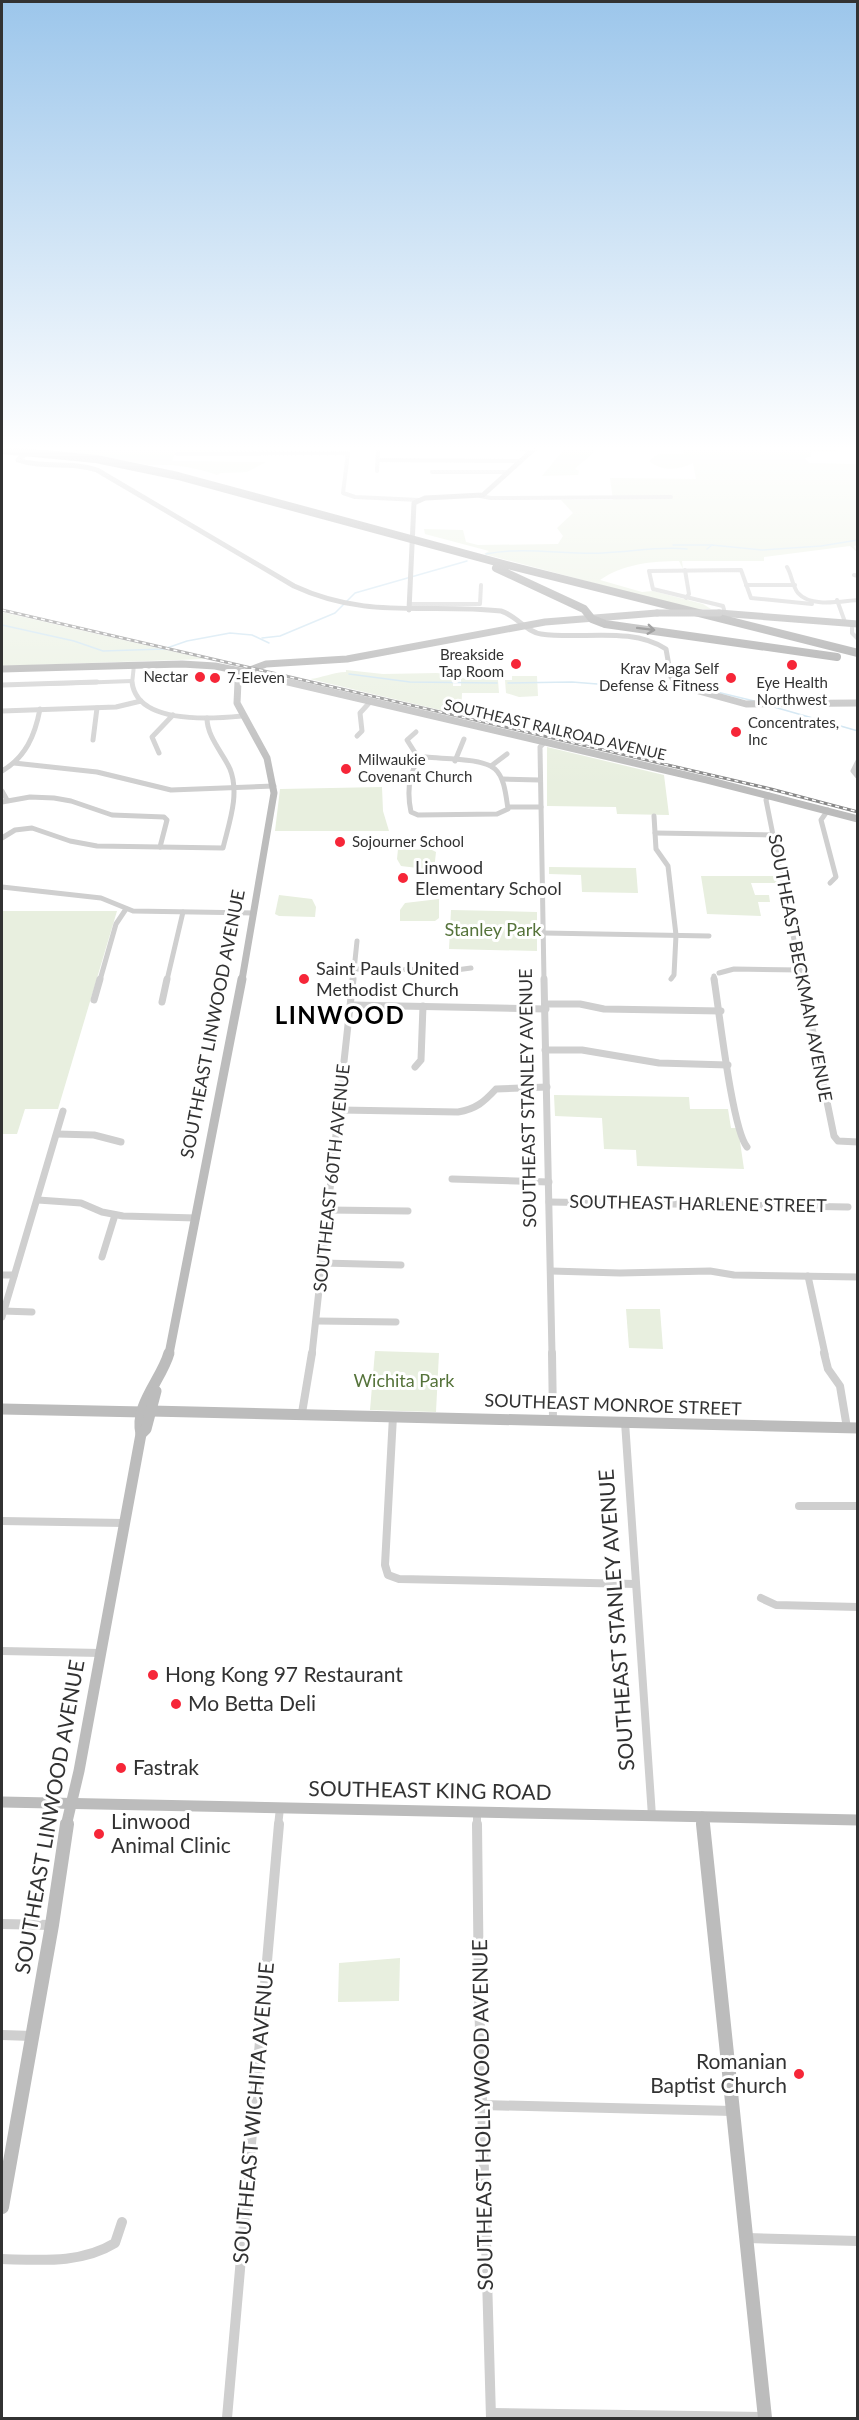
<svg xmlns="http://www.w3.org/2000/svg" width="859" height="2420" viewBox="0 0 859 2420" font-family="Lato,sans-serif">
  <rect width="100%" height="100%" fill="#fff"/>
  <g fill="#e8efdf">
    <path d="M 565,448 L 595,449 C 591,458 582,461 575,469 L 579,471 L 578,475 L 542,476 Z"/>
    <path d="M 684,448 L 837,448 L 838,452 L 811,452 L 811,457 L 805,458 L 809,463 L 857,464 L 858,545 L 854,546 L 857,552 L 850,546 L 764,557 L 764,561 L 682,561 L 683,569 L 679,561 C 652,561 623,564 600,580 L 642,592 L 653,591 L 703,604 L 711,609 L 692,609 L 484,554 L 489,551 L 425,534 L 424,529 L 463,530 L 466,542 L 478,545 L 558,544 L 563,536 L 557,528 L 573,513 L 561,500 L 613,500 L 610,478 L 696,479 L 693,463 C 679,470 662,472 649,461 L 658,454 L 684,454 Z"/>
    <path d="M 73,449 L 299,451 L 262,454 L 175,454 L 172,461 L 266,462 L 247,472 L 221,473 L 217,475 C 196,467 171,464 149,465 L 73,452 Z"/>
    <path d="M 2,612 L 205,659 L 2,666 Z"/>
    <path d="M 346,670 L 383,674 L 437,673 L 453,675 L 453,686 L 461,686 L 461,678 L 498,680 L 499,693 L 462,693 L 461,715 L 310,679 C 322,678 333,672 346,672 Z"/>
    <path d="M 512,676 L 537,676 L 538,696 L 519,697 L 506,693 L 505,680 L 512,680 Z"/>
    <path d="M 547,747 L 664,775 L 669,815 L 617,814 L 616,807 L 547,806 Z"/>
    <path d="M 382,787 L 383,811 L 389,831 L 275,831 L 280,789 Z"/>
    <path d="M 398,849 L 432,850 L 436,852 L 434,870 L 401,866 L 397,859 Z"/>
    <path d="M 549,867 L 636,868 L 638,893 L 582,892 L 581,875 L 549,874 Z"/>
    <path d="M 701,876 L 775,876 L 777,883 L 751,883 L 755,895 L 769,895 L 770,902 L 758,902 L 761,916 L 707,914 Z"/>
    <path d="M 279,895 L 312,899 L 316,907 L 315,917 L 279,916 L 275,914 Z"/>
    <path d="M 439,899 L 439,918 L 435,921 L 400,921 L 400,910 L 405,903 Z"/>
    <path d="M 451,910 L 537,912 L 537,951 L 449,949 Z"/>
    <path d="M 2,911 L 117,911 L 58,1109 L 25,1109 L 17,1134 L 2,1134 Z"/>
    <path d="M 554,1095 L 689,1097 L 690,1109 L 728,1109 L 731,1128 L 738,1128 L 744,1169 L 637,1166 L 636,1150 L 604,1149 L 602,1118 L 555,1116 Z"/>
    <path d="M 626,1309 L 660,1309 L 663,1349 L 629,1348 Z"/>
    <path d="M 375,1351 L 439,1353 L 436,1412 L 370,1410 Z"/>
    <path d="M 400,1958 L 399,2001 L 338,2002 L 339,1963 Z"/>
  </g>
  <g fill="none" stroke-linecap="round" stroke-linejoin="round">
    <g stroke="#cae2f0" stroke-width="1.5">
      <path d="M 673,545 L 712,545"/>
      <path d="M 707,549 L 712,545 L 762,550 L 821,546 L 858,540"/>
      <path d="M 486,554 C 525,546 563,555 603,553 C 632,552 658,546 687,549"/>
      <path d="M 2,625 L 74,641 L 103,651 L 164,649 L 187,641 L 230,633 L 252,635 L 269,643"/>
      <path d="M 262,638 L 280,636 L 335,613 L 355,593 L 467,561"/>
      <path d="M 349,674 L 410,682 L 497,683"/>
      <path d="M 508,683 L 572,682 L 635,687"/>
      <path d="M 687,684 L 710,690"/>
      <path d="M 717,692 L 754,701"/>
      <path d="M 774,707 L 858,731"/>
    </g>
    <g stroke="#cfcfcf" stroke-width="4">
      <path d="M 516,448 L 532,451"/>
      <path d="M 177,454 L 348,453 L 343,493 L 355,497 L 419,500"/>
      <path d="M 378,460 L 521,461"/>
      <path d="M 377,471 L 378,448"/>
      <path d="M 432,472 L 509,472"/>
      <path d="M 480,496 L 491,498 L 671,497"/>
      <path d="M 787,567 C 792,575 792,586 798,593 C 811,608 841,601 858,600"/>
      <path d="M 685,570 L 689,594 L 686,598"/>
      <path d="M 854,575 L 858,576"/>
      <path d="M 746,585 L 795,585"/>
      <path d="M 837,600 L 845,622"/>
      <path d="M 409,604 L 480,604 L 481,585"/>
      <path d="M 725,613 L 723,606 L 653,589 L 649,571 L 741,570 L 751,598 L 812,604"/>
      <path d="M 852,623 L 852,633 L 858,639"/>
      <path d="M 48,684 L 132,681"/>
      <path d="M 132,684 L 134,665"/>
    </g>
    <g stroke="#cfcfcf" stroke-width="5">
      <path d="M 132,682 C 137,725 212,719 242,716"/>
      <path d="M 2,685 L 97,682"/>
      <path d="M 2,711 L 116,707 L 141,701"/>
      <path d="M 416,732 L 407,740 L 419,759"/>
      <path d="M 357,736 L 362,731 L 360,713 L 371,701"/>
      <path d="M 93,740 L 97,708"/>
      <path d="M 159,753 L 152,737 L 173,715"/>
      <path d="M 426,757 C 442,759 484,758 495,769 C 505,778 506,797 508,809 L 497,814 L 418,815 L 411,812 C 407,793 408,775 419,759 Z"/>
      <path d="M 455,761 L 464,739"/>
      <path d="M 858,761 L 853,771 L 858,777"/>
      <path d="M 14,763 L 97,772 L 171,790 L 274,786"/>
      <path d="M 491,766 L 507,754"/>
      <path d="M 2,771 C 26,757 35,735 40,709"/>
      <path d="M 502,779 L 540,780"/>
      <path d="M 2,791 L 7,800"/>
      <path d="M 769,795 L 766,800 L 802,980"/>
      <path d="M 2,802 L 30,797 L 54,798 L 71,801 L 112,815 L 164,817 L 167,820 L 160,847"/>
      <path d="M 509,807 L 541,807"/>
      <path d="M 828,810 L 821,820 L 836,877 L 830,883"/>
      <path d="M 654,816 L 656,849 L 668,866 L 676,935 L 674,975 L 671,979"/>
      <path d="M 655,833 L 774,835"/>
      <path d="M 2,838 L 15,830 L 32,828 L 70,841 L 97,846 L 223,848 C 229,823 240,794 230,769 C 223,753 207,737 207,718"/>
      <path d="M 2,887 L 101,898 L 133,911 L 254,913"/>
      <path d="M 544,933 L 709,936"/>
      <path d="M 355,969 L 456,970 L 471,968"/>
      <path d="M 719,973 L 734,969 L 800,970"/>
      <path d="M 714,976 L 715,980"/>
      <path d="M 100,980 L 116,924 L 126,909"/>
      <path d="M 167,980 L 183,912"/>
      <path d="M 353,980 L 357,941"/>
      <path d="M 544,980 L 540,747 L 545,742"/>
    </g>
    <g stroke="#cfcfcf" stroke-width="7">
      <path d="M 544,979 L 552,1354"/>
      <path d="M 714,979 C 719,1009 732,1129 747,1147"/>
      <path d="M 802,979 L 834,1136 L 838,1141 L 858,1142"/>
      <path d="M 94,1000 L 100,979"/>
      <path d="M 162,1002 L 167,979"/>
      <path d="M 546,1004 L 580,1004 L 604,1009 L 721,1011"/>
      <path d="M 351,1005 L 546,1009"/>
      <path d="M 545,1050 L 582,1050 L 659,1063 L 728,1065"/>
      <path d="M 415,1067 L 421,1060 L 423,1006"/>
      <path d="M 340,1110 L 458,1112 C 476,1109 484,1102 496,1089 L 547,1087"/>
      <path d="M 57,1134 L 94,1135 L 121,1142"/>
      <path d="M 452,1179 L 549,1182"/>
      <path d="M 38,1200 L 81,1203 L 102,1212 L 123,1216 L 196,1218"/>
      <path d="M 549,1202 L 848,1207"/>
      <path d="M 328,1210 L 408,1211"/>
      <path d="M 102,1257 L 115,1215"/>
      <path d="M 323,1263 L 401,1265"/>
      <path d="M 551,1271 L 620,1273 L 710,1271 L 734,1275 L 858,1277"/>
      <path d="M 2,1275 L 14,1275"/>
      <path d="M 808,1276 L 825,1354"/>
      <path d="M 3,1311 L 32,1312"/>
      <path d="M 2,1317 L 63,1111"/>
      <path d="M 317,1321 L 396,1322"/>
      <path d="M 312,1354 L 353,979"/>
    </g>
    <g stroke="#cfcfcf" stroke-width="8">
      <path d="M 552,1353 L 553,1419"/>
      <path d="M 824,1353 L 828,1369 L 840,1386 L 847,1428"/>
      <path d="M 302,1413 L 312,1353"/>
      <path d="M 393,1416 L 385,1565 L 388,1575 L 399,1579 L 636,1584"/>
      <path d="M 625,1422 L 652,1816"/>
      <path d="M 799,1506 L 858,1506"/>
      <path d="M 2,1521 L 124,1523"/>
      <path d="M 761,1598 L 776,1605 L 858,1607"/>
      <path d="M 2,1651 L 101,1653"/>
      <path d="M 477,1812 L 477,1826"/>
      <path d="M 278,1826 L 280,1808"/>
    </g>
    <g stroke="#cfcfcf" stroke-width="10">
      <path d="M 477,1824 L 479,1996 L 491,2418"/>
      <path d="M 2,1924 L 52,1925"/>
      <path d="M 2,2035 L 32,2036"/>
      <path d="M 483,2105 L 733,2111"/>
      <path d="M 747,2238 L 858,2241"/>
      <path d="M 2,2259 C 40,2260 81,2264 115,2243 L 122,2222"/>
      <path d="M 491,2413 L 765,2417"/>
      <path d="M 227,2418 L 279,1824"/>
    </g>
    <g stroke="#bcbcbc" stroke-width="5">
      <path d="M 32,448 L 18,460 C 44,469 71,461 97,470 L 294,586 C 367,620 426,603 501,611 C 516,615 526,632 541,634 C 582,640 630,626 666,649 L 671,677 L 676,684"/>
      <path d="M 409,610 L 414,503 L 425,498 L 483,495 L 535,448"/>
      <path d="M 238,684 L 245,672 L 295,684"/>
    </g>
    <g stroke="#bcbcbc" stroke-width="7">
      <path d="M 238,682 L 237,703 L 267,758 L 274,793 L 242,980"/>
      <path d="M 288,682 L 707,780 L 858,819"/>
      <path d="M 675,682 L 677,685 L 746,704 L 858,703"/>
    </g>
    <path stroke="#bcbcbc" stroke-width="9" d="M 169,1354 L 242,979"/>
    <g stroke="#bcbcbc" stroke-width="11">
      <path d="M 2,1409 L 143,1412"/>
      <path d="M 151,1411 L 858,1428"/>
      <path d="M 141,1434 C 134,1405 162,1379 169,1353"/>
      <path d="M 2,1802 L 858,1820"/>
      <path d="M 702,1817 L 703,1826"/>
      <path d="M 66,1826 L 79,1771 L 141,1434 L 146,1429 L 156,1391"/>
    </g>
    <g stroke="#bcbcbc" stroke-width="14">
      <path d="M 703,1824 L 765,2418"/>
      <path d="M 2,2207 L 52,1925 L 67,1824"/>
    </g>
    <g stroke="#aaa" stroke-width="7">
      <path d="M 719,613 L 858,624"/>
      <path d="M 2,669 L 182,664 L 215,666 L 245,672 L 266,664 L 347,659 L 545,622 L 657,613"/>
    </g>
    <g stroke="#999" stroke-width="8">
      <path d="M 2,450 L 96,459 L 178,476 L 507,565 L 858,653"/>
      <path d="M 496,568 L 584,609 L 592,619 L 605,624 L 837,657"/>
    </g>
    <defs>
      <path id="rail" d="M 2,610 L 771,789 L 858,812"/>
    </defs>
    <use href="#rail" stroke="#878787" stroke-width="3"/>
    <use href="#rail" stroke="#fff" stroke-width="1.5" stroke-dasharray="4" stroke-linecap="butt"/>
    <path stroke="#aaa" stroke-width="7" d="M 657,613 L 719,613"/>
  </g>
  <defs><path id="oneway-shaft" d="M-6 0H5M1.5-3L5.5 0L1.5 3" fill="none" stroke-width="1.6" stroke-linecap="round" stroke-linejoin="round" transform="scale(1.5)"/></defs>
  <use stroke="#515151" href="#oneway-shaft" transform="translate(646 629) rotate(7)"/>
  <linearGradient id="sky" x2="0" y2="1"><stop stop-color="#9cc6eb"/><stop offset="0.57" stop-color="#fff"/><stop offset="1" stop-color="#fff" stop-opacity="0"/></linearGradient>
  <rect width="859" height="786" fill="url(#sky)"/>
  <g fill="#f62638" stroke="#fff" stroke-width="2">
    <circle cx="516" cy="664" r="6"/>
    <circle cx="792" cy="665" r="6"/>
    <circle cx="200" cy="677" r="6"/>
    <circle cx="215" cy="678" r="6"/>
    <circle cx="731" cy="678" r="6"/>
    <circle cx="736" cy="732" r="6"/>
    <circle cx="346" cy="769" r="6"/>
    <circle cx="340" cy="842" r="6"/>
    <circle cx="403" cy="878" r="6"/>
    <circle cx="304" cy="979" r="6"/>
    <circle cx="153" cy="1675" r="6"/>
    <circle cx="176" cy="1704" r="6"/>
    <circle cx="121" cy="1768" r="6"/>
    <circle cx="99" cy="1834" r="6"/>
    <circle cx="799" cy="2074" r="6"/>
  </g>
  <g text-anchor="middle" stroke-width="6" stroke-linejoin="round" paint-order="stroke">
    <g font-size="15" fill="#323232" stroke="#fff" text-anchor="start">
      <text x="504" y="660" text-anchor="end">Breakside<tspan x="504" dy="17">Tap Room</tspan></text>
      <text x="719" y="674" text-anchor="end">Krav Maga Self<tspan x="719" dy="17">Defense &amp; Fitness</tspan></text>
      <text x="188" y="682" text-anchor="end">Nectar</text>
      <text x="227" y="683">7-Eleven</text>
      <text x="792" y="688" text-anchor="middle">Eye Health<tspan x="792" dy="17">Northwest</tspan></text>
      <text x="748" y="728">Concentrates,<tspan x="748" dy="17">Inc</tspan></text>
      <text x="358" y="765">Milwaukie<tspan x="358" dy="17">Covenant Church</tspan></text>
      <text x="352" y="847">Sojourner School</text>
    </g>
    <g font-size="15" fill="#323232" stroke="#fff">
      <text transform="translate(555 730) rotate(13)" y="5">SOUTHEAST RAILROAD AVENUE</text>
    </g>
    <g font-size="18" fill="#323232" stroke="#fff" text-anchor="start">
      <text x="415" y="874">Linwood<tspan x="415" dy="21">Elementary School</tspan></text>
      <text x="316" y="975">Saint Pauls United<tspan x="316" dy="21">Methodist Church</tspan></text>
    </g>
    <g font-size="18" fill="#55733a" stroke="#fff">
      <text x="493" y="936">Stanley Park</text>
      <text x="404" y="1387">Wichita Park</text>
    </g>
    <g font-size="18" fill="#323232" stroke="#fff">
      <text transform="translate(800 968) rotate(79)" y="6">SOUTHEAST BECKMAN AVENUE</text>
      <text transform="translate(213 1024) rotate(-79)" y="6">SOUTHEAST LINWOOD AVENUE</text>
      <text transform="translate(528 1098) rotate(-91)" y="6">SOUTHEAST STANLEY AVENUE</text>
      <text transform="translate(332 1178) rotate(-84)" y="6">SOUTHEAST 60TH AVENUE</text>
      <text transform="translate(698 1204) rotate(1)" y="6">SOUTHEAST HARLENE STREET</text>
      <text transform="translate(613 1405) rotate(2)" y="6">SOUTHEAST MONROE STREET</text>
    </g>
    <g font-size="21" fill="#323232" stroke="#fff">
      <text transform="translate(617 1620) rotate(-94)" y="7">SOUTHEAST STANLEY AVENUE</text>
      <text transform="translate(430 1791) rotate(1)" y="7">SOUTHEAST KING ROAD</text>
      <text transform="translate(50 1817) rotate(-80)" y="7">SOUTHEAST LINWOOD AVENUE</text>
      <text transform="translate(254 2113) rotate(-85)" y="7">SOUTHEAST WICHITA AVENUE</text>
      <text transform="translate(483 2115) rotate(-91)" y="7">SOUTHEAST HOLLYWOOD AVENUE</text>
    </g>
    <g font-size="21" fill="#323232" stroke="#fff" text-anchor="start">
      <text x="165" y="1682">Hong Kong 97 Restaurant</text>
      <text x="188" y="1711">Mo Betta Deli</text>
      <text x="133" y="1775">Fastrak</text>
      <text x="111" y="1829">Linwood<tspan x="111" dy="24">Animal Clinic</tspan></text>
      <text x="787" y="2069" text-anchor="end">Romanian<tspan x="787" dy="24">Baptist Church</tspan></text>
    </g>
    <g font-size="24" font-weight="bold" letter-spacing="1.5" fill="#000" stroke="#fff">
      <text x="340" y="1024">LINWOOD</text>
    </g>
  </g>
  <rect width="859" height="2420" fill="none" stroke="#323232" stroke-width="6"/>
</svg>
